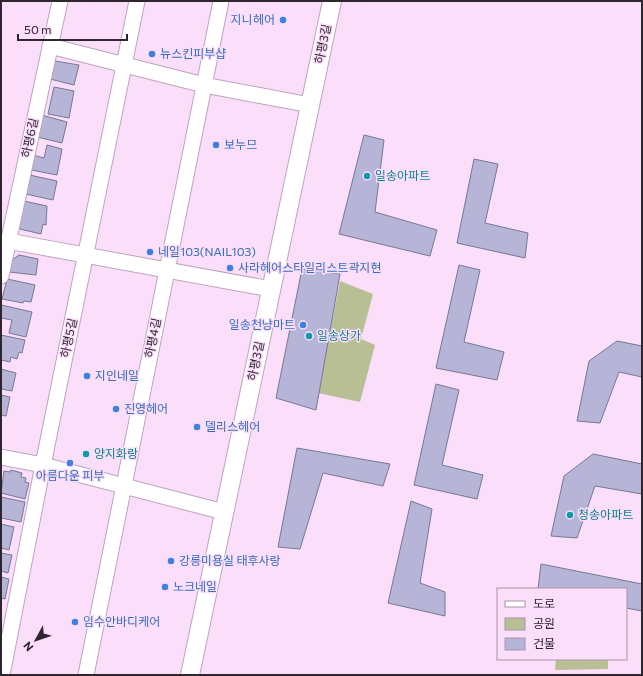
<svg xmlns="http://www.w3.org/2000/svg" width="643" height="676" viewBox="0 0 643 676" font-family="Commissioner,'Noto Sans KR',sans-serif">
  <rect width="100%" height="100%" fill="#fadefa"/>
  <g fill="#b9bf95">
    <path d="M 340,281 L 373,294 L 361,339 L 375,345 L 360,402 L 318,393 Z"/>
    <path d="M 556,659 L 608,659 L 608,669 L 555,670 Z"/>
  </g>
  <g fill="#b6b5d7" stroke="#777796">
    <path d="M 55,61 L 79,65 L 74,85 L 46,78 Z"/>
    <path d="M 54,87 L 74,91 L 69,118 L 48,114 Z"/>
    <path d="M 38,114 L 67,122 L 62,143 L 33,136 Z"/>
    <path d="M 364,135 L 384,140 L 375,212 L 437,230 L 430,256 L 339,234 Z"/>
    <path d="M 47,145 L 62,149 L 57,175 L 26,169 L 29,154 L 44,158 Z"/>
    <path d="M 474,159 L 498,164 L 485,223 L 528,233 L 525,258 L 457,243 Z"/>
    <path d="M 25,174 L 57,181 L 53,200 L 21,193 Z"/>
    <path d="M 19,200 L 47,206 L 46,225 L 43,224 L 41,234 L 20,229 L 15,221 Z"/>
    <path d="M 19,255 L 38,259 L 36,275 L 9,272 L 12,260 Z"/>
    <path d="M 459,265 L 480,270 L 464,342 L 504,352 L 497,380 L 436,368 Z"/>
    <path d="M 302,269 L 340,274 L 316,410 L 276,398 Z"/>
    <path d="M 7,279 L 35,285 L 31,302 L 24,301 L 23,303 L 2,299 Z"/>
    <path d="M 1,305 L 32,312 L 26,337 L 9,333 L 12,320 L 1,318 Z"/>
    <path d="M 1,335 L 25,340 L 22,353 L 19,352 L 17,359 L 11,357 L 10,362 L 1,360 Z"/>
    <path d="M 617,341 L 642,346 L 642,377 L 619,372 L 600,423 L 577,421 L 589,361 Z"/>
    <path d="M 1,369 L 16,373 L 12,391 L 1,389 Z"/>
    <path d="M 436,384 L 459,390 L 442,465 L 483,475 L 477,499 L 414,485 Z"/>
    <path d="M 1,395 L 10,397 L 6,416 L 1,415 Z"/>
    <path d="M 297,448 L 390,464 L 383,486 L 323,473 L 300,549 L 278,547 Z"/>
    <path d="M 593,454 L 642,464 L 642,494 L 595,486 L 577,538 L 551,536 L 564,476 Z"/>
    <path d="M 11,470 L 22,473 L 21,477 L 26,478 L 25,482 L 29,483 L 25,499 L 1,493 L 4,471 L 10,472 Z"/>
    <path d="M 1,497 L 25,502 L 21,522 L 1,518 Z"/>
    <path d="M 411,501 L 432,509 L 420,583 L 445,592 L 445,616 L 388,603 Z"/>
    <path d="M 1,524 L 14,527 L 9,550 L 1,548 Z"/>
    <path d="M 1,553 L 12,555 L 8,573 L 1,571 Z"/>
    <path d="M 541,564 L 642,584 L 642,611 L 626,608 L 626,589 L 538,589 Z"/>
    <path d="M 1,577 L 9,579 L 5,599 L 1,598 Z"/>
  </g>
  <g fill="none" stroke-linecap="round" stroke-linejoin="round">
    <defs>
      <g id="minor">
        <path d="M 50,46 L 204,85 L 310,105"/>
        <path d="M 8,241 L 271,289"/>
        <path d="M 1,276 L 60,1"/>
        <path d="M 1,457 L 43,465 L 224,512"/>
        <path d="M 2,675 L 43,465 L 137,1"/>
        <path d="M 86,675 L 221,1"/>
      </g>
      <path id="tertiary" d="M 190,675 L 332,1"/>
    </defs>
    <use href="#minor" stroke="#bea4be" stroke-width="17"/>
    <use href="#tertiary" stroke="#bea4be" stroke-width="20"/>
    <use href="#minor" stroke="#fff" stroke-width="15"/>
    <use href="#tertiary" stroke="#fff" stroke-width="18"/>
  </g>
  <g fill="#3f7fe0" stroke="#fadefa" stroke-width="1.5">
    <circle cx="283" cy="20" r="4"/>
    <circle cx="152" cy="54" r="4"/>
    <circle cx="216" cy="145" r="4"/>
    <circle cx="150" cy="252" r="4"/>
    <circle cx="230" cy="268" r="4"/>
    <circle cx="303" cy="325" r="4"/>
    <circle cx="87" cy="376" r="4"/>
    <circle cx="116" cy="409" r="4"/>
    <circle cx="197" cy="427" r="4"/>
    <circle cx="70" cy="463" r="4"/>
    <circle cx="171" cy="561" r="4"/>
    <circle cx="165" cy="587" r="4"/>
    <circle cx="75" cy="622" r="4"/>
  </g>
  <g fill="#0f9aa8" stroke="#fadefa" stroke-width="1.5">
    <circle cx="367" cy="176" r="4"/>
    <circle cx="309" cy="336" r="4"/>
    <circle cx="86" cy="454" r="4"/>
    <circle cx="570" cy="515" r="4"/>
  </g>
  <g text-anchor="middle" stroke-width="3" stroke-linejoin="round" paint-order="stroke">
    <g font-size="12" fill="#366cbe" stroke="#fadefa" text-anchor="start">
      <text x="275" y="24" text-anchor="end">지니헤어</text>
      <text x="160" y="58">뉴스킨피부샵</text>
      <text x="224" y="149">보누므</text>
      <text x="158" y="256">네일103(NAIL103)</text>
      <text x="238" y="272">사라헤어스타일리스트곽지현</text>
      <text x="295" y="329" text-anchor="end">일송천냥마트</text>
      <text x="95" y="380">지인네일</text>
      <text x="124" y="413">진영헤어</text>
      <text x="205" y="431">델리스헤어</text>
      <text x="70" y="480" text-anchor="middle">아름다운 피부</text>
      <text x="179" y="565">강릉미용실 태후사랑</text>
      <text x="173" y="591">노크네일</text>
      <text x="83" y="626">임수안바디케어</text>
    </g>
    <g font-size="12" fill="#2f252f" stroke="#fadefa">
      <text transform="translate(323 44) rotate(-78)" y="4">하평3길</text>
      <text transform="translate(30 138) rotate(-78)" y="4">하평6길</text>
      <text transform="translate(69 338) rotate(-78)" y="4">하평5길</text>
      <text transform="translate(153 338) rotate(-79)" y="4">하평4길</text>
      <text transform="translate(256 361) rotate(-78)" y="4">하평3길</text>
    </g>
    <g font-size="12" fill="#0d838f" stroke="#fadefa" text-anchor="start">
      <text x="375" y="180">일송아파트</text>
      <text x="317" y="340">일송상가</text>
      <text x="94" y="458">양지화랑</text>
      <text x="578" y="519">청송아파트</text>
    </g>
  </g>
  <rect width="643" height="676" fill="none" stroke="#2f252f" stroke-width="4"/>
  <rect x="497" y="588" width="130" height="72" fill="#fadefa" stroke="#a994a9"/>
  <rect x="505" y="601" width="20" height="6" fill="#ffffff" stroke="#a994a9"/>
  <text x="533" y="608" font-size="12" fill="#2f252f">도로</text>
  <rect x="505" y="618" width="20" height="12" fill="#b9bf95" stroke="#a994a9"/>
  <text x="533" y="628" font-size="12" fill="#2f252f">공원</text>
  <rect x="505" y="638" width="20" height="12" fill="#b6b5d7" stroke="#a994a9"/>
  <text x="533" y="648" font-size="12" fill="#2f252f">건물</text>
  <g transform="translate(36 640) rotate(230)" stroke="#fadefa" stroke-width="3" paint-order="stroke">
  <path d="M0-3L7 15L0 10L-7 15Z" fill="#2f252f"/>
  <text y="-6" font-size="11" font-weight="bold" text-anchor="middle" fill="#2f252f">N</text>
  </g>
  <path d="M18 34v6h109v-6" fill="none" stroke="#2f252f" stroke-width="2"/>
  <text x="24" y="34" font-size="12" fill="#2f252f" stroke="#fadefa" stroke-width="3" paint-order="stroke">50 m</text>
</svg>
